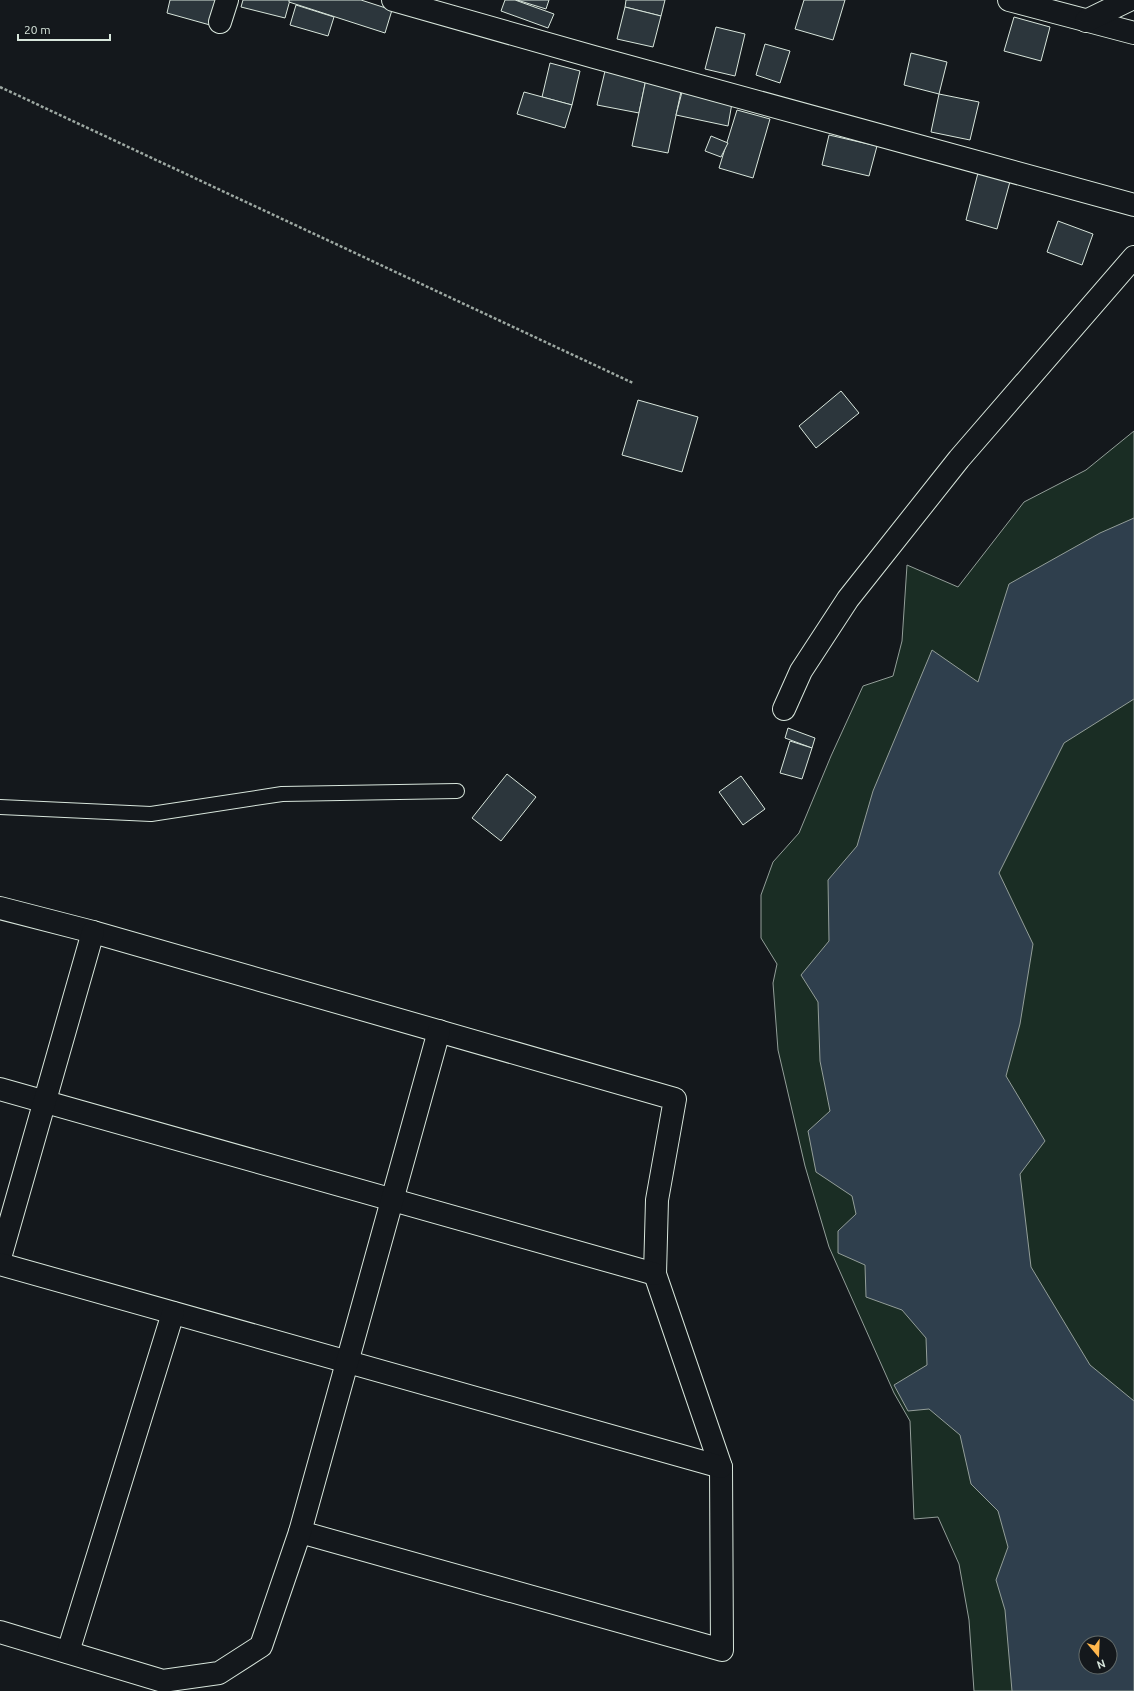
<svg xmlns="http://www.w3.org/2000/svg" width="1134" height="1691" viewBox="0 0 1134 1691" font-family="Ubuntu,sans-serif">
  <rect width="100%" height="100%" fill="#14181c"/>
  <path fill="#1a2d24" stroke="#939e99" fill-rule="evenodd" d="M 1134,431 L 1134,1691 L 974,1691 L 969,1620 L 959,1564 L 938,1517 L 914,1519 L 910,1421 L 894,1393 L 829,1247 L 805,1166 L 778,1050 L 773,983 L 777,964 L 761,938 L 761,895 L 773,862 L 799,833 L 831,756 L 863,686 L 893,676 L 902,641 L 907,565 L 958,587 L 1024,502 L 1086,470 ZM 1086,1643 L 1110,1643 L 1110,1667 L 1086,1667 Z"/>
  <path fill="#2f3f4d" stroke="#939e99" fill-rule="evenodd" d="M 1134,518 L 1134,699 L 1064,743 L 999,873 L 1033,944 L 1020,1024 L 1006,1076 L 1045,1141 L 1020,1174 L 1031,1267 L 1090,1365 L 1134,1401 L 1134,1691 L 1012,1691 L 1005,1610 L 996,1580 L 1008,1547 L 998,1511 L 971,1484 L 960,1435 L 929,1409 L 908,1411 L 894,1385 L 927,1365 L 926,1338 L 902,1310 L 866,1297 L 865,1265 L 838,1253 L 838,1231 L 856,1214 L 852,1196 L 816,1172 L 808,1131 L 830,1111 L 820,1061 L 818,1002 L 801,975 L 829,941 L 828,880 L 857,846 L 873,791 L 932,650 L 978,682 L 1009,584 L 1100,533 ZM 1086,1643 L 1110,1643 L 1110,1667 L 1086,1667 Z"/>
  <g fill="#2c363c" stroke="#d8e6dc">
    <path d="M 170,0 L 217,0 L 210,25 L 167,13 Z"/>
    <path d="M 243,0 L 290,0 L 285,18 L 241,7 Z"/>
    <path d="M 289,0 L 361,0 L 392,10 L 385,33 L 289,2 Z"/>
    <path d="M 505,0 L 515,0 L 554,14 L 548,28 L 501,11 Z"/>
    <path d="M 517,0 L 549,0 L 546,9 Z"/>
    <path d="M 626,0 L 665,0 L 661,16 L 625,7 Z"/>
    <path d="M 804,0 L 845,0 L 833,40 L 795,29 Z"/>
    <path d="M 296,5 L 334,17 L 328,36 L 290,25 Z"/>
    <path d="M 625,7 L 661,16 L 653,47 L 617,39 Z"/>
    <path d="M 1014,17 L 1050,27 L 1041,61 L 1004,51 Z"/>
    <path d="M 716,27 L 745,34 L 735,76 L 705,69 Z"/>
    <path d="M 765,44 L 790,51 L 780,83 L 756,75 Z"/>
    <path d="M 911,53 L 947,62 L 939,94 L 904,85 Z"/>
    <path d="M 550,63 L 580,71 L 572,105 L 542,97 Z"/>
    <path d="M 605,71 L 646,79 L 639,113 L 597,105 Z"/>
    <path d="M 646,79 L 682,87 L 668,153 L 632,146 Z"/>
    <path d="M 524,92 L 572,105 L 565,128 L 517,114 Z"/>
    <path d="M 682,92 L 732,103 L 728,126 L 676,115 Z"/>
    <path d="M 939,94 L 979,102 L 970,140 L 931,132 Z"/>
    <path d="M 737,110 L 770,119 L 753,178 L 719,168 Z"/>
    <path d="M 829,135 L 877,146 L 869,176 L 822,165 Z"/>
    <path d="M 711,136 L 728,143 L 721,157 L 705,151 Z"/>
    <path d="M 979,169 L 1011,178 L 997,229 L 966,220 Z"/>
    <path d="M 1058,221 L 1093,234 L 1082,265 L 1047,252 Z"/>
    <path d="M 841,391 L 859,413 L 816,448 L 799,426 Z"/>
    <path d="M 638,400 L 698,417 L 682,472 L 622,455 Z"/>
    <path d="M 788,728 L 815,738 L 812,748 L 785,738 Z"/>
    <path d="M 790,741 L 812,748 L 802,779 L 780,773 Z"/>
    <path d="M 507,774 L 536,797 L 501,841 L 472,818 Z"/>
    <path d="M 741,776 L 765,809 L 743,825 L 719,792 Z"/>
  </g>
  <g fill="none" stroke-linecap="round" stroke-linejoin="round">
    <defs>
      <path id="service" d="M 0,807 L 151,814 L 282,794 L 457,791"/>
      <g id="minor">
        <path d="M 393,0 L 594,57 L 1134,205"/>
        <path d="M 1009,0 L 1134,33"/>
        <path d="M 1086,21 L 1129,0"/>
        <path d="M 220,22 L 227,0"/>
        <path d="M 784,709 L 801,671 L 848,599 L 959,459 L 1134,257"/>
        <path d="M 0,908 L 93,932 L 675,1099 L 657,1200 L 655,1274 L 721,1467 L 722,1650 L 300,1532"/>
        <path d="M 0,1089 L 655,1274"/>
        <path d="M 0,1258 L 93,932"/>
        <path d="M 0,1264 L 721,1467"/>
        <path d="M 0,1632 L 163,1681 L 219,1673 L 261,1646 L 300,1532 L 439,1031"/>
        <path d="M 68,1652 L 173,1313"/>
      </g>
    </defs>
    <use href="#service" stroke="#d8e6dc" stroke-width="16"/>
    <use href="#minor" stroke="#d8e6dc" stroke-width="24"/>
    <path stroke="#9da8a2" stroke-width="2.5" stroke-dasharray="3 2" stroke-linecap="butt" d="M 0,87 L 633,383"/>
    <use href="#service" stroke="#14181c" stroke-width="14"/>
    <use href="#minor" stroke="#14181c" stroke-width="22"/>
  </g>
  <g transform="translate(1098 1655) rotate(161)"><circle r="19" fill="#14181c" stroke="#626a69"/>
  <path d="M0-3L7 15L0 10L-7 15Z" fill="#ffb74d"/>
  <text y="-6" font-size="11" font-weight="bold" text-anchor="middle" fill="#d8e6dc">N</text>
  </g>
  <path d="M18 34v6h92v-6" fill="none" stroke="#d8e6dc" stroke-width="2"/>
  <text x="24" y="34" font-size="12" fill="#d8e6dc" stroke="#14181c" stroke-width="3" paint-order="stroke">20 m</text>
</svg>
